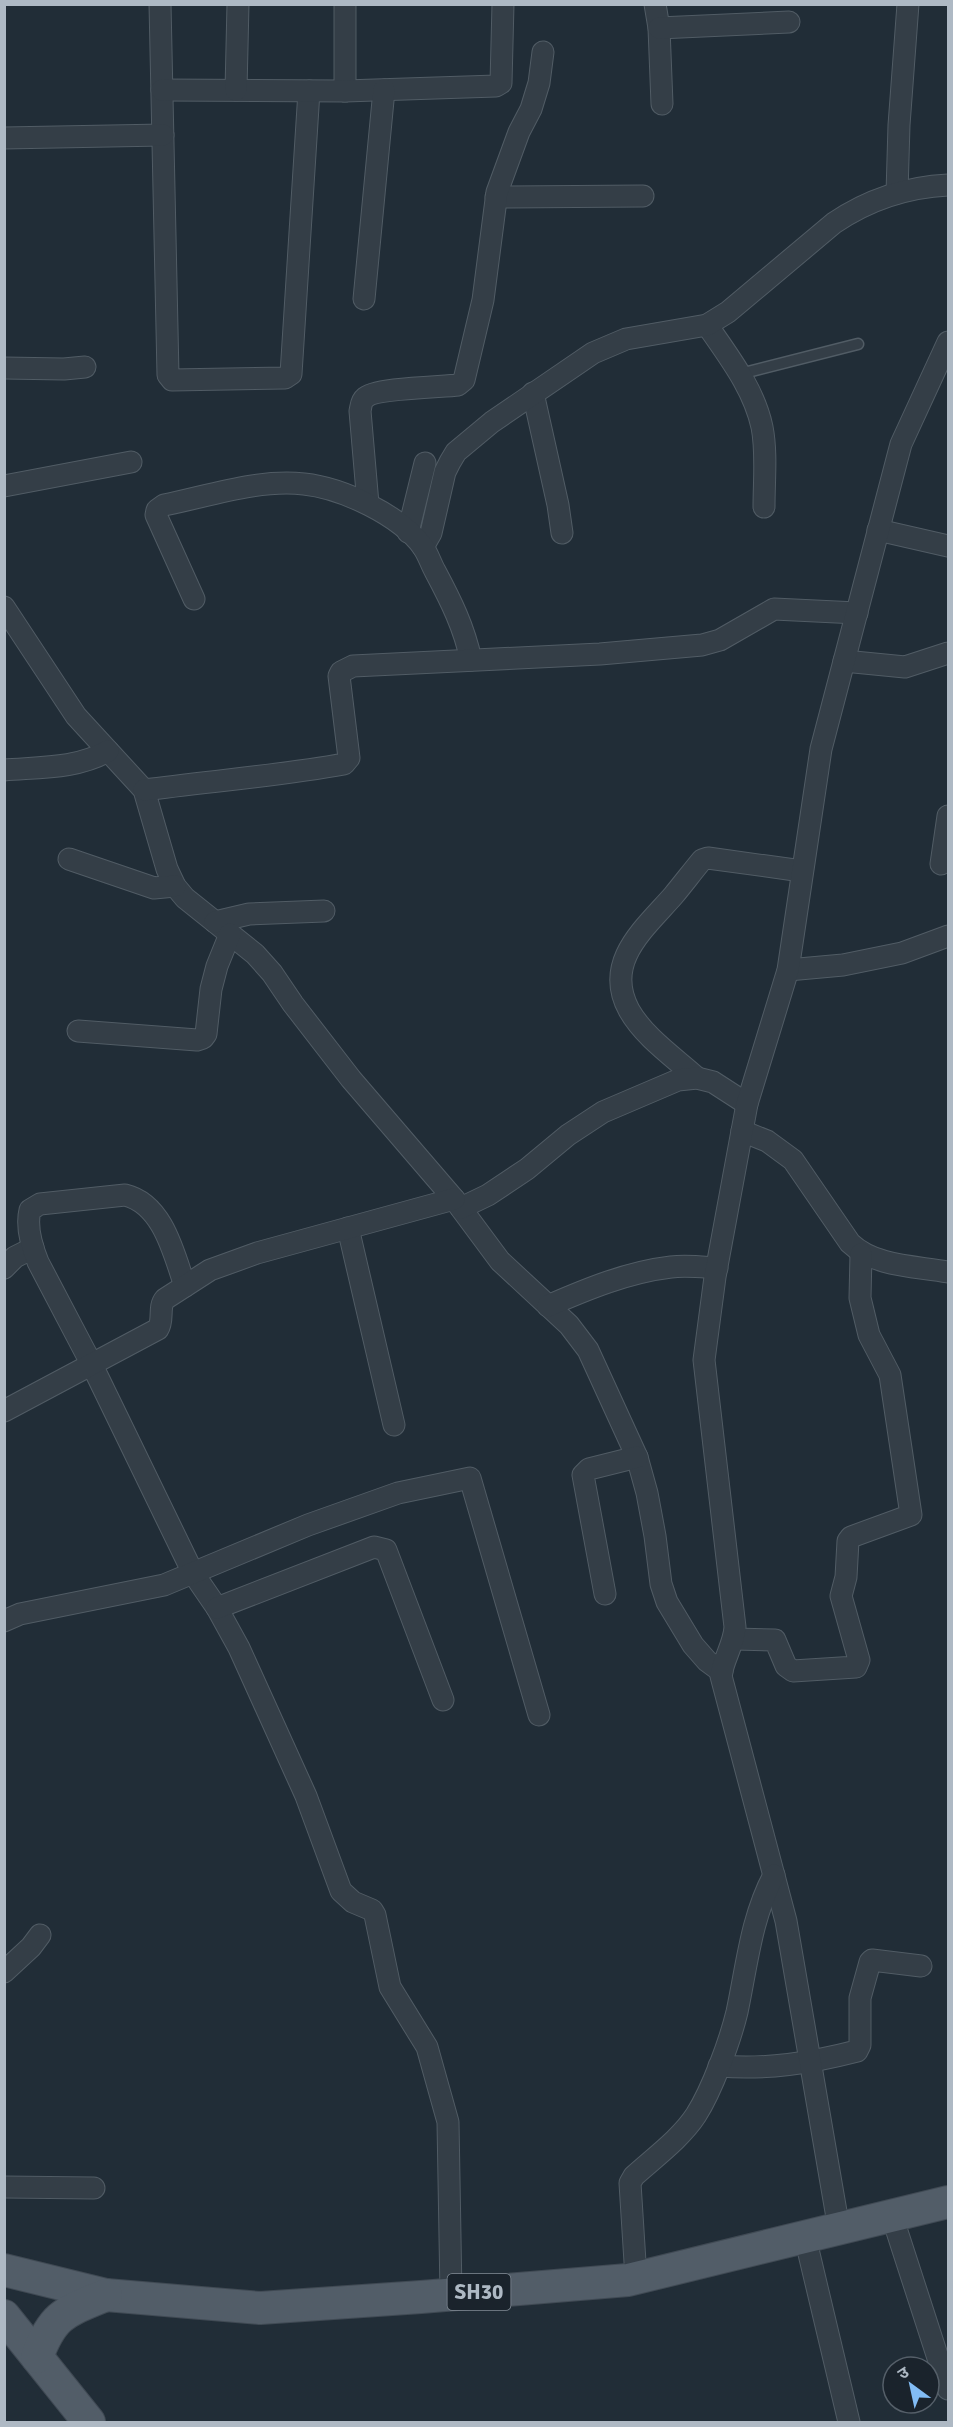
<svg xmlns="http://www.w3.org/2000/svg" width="953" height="2427" viewBox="0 0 953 2427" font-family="Signika,'Noto Sans Devanagari',sans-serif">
  <rect width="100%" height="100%" fill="#212d37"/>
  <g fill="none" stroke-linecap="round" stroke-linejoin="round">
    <defs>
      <path id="lane" d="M 740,374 L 858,344"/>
      <g id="street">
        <path d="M 160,4 L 168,375 L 172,380 L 285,378 L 291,374 L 309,91"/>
        <path d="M 345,4 L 345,91"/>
        <path d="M 655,4 L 659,28 L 662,104"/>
        <path d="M 659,28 L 789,22"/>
        <path d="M 162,90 L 345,91 L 496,86 L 501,83 L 503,4"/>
        <path d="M 236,90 L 238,4"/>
        <path d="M 4,138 L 163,135"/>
        <path d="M 897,193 L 899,125 L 908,4"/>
        <path d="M 496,197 L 643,196"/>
        <path d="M 364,299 L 384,90"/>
        <path d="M 707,325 C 729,357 754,389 762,427 C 767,452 764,481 764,507"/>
        <path d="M 4,368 L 64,369 L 85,367"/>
        <path d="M 533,393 L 558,505 L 562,533"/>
        <path d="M 4,486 L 131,462"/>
        <path d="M 368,504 L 360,411 C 361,407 361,401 365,398 C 374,388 442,387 458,385 L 464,380 L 483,300 L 497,192 L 519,132 L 531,109 L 539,83 L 543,52"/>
        <path d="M 878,530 L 948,546"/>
        <path d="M 408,532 L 425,463"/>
        <path d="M 423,547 L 431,533 L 445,472 L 450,462 L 456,452 L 492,422 L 593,353 L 626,339 L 707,325 L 728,312 L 834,223 C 868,200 908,187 948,185"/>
        <path d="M 194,599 L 156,515 L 157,510 L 164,505 C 209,496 257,479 304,484 C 342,488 400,515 423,547 C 428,554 431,564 435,571 C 451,601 464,627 471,660"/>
        <path d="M 4,607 L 76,716 L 144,790 L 167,869 L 175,886 L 185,898 L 255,954 L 272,973 L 293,1004 L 351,1079 L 454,1199 L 500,1261 L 569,1325 L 588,1350 L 637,1457 L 647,1493 L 655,1536 L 661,1584 L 667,1602 L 693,1645 L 707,1661 L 722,1672"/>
        <path d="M 844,661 L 905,667 L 948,653"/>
        <path d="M 4,770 C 40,767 76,769 108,751"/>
        <path d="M 144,790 C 211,781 278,776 344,764 L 349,758 L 339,676 L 341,672 L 353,666 L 600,654 L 702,645 L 720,640 L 774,609 L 857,613"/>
        <path d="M 69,859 L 154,888 L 175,886"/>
        <path d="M 941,864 L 948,816"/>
        <path d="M 215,922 L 249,914 L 324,911"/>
        <path d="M 788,970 L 843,965 L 902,953 L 948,936"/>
        <path d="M 78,1031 L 197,1040 L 203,1038 L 206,1034 L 211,989 L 217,966 L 230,934"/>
        <path d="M 697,1078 C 675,1058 644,1037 629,1010 C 603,962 644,929 673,896 C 683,884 692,872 702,860 L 708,858 L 802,871"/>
        <path d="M 742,1131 L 767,1141 L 793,1160 L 850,1243 C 875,1267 916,1266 948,1272"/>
        <path d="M 461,1208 L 488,1195 L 527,1169 L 568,1135 L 603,1112 L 678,1080 L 697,1078 L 713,1082 L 747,1104"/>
        <path d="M 348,1228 L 394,1425"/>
        <path d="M 4,1268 L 15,1257 L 33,1248"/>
        <path d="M 185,1286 C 174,1254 163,1204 125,1195 L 40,1204 L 30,1210 C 26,1226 32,1247 38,1262 L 91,1363 L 193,1573 L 217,1608 L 239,1648 L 306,1796 L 341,1891 L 353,1902 L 372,1910 L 375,1915 L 390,1987 L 427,2047 L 448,2122 L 451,2294"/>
        <path d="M 548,1306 C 587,1289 628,1272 671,1267 C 686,1265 702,1267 717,1268"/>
        <path d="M 4,1411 L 158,1329 C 164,1320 158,1307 165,1299 L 210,1270 L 257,1253 L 454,1199"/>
        <path d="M 605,1594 L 583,1475 L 589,1469 L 637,1457"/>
        <path d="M 217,1608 L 374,1547 L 386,1550 L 443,1700"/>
        <path d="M 4,1621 L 20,1614 L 164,1585 L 308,1525 L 398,1493 L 470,1478 L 539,1715"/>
        <path d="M 735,1639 L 775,1640 L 786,1666 L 793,1671 L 856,1667 L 859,1660 L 841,1596 L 846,1577 L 848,1541 L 851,1537 L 911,1515 L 890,1375 L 869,1335 L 860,1298 L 861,1254"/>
        <path d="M 4,1972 L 31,1947 L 40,1935"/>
        <path d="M 719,2066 C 767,2070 810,2063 857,2051 L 860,2045 L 860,1998 L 870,1962 L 872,1960 L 921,1966"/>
        <path d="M 4,2187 L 94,2188"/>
        <path d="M 892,2216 L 948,2389"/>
        <path d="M 839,2229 L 786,1921 L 721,1676 C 723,1659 734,1645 735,1627 L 704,1360 L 715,1277 L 747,1104 L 788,970 L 821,749 L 901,444 L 948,342"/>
        <path d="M 805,2237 L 849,2422"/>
        <path d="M 636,2278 L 630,2183 L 634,2176 C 655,2157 681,2138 696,2115 C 712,2090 730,2041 737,2012 C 747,1965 751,1918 774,1875"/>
      </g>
      <g id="primary">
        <path d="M 4,2270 L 106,2295 L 260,2308 L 421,2297 L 628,2280 L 948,2202"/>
        <path d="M 4,2316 L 89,2422"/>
        <path d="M 37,2357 C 53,2314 65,2312 106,2295"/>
      </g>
    </defs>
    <use href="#lane" stroke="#515c65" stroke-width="13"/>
    <use href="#street" stroke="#515c65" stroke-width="23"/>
    <use href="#primary" stroke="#404a54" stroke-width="34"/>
    <use href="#lane" stroke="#343e47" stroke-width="10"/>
    <use href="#street" stroke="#343e47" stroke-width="21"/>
    <use href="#primary" stroke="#525d68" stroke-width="32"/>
  </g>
  <g text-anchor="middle" stroke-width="4.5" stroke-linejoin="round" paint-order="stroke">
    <rect fill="#1a232c" stroke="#828c96" stroke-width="1.5" x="447.5" y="2274" width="63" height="36" rx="4.5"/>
    <g font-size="21" font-weight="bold" fill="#aeb9c4">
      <text x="479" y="2299">SH30</text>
    </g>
  </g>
  <rect width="953" height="2427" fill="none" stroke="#aeb9c4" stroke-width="12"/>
  <g transform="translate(911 2385) rotate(327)"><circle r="28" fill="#1a232c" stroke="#555f69" stroke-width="1.5"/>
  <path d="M0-4.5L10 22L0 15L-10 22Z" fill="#82bcf5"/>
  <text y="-9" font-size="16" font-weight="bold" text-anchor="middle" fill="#aeb9c4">उ</text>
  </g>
</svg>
